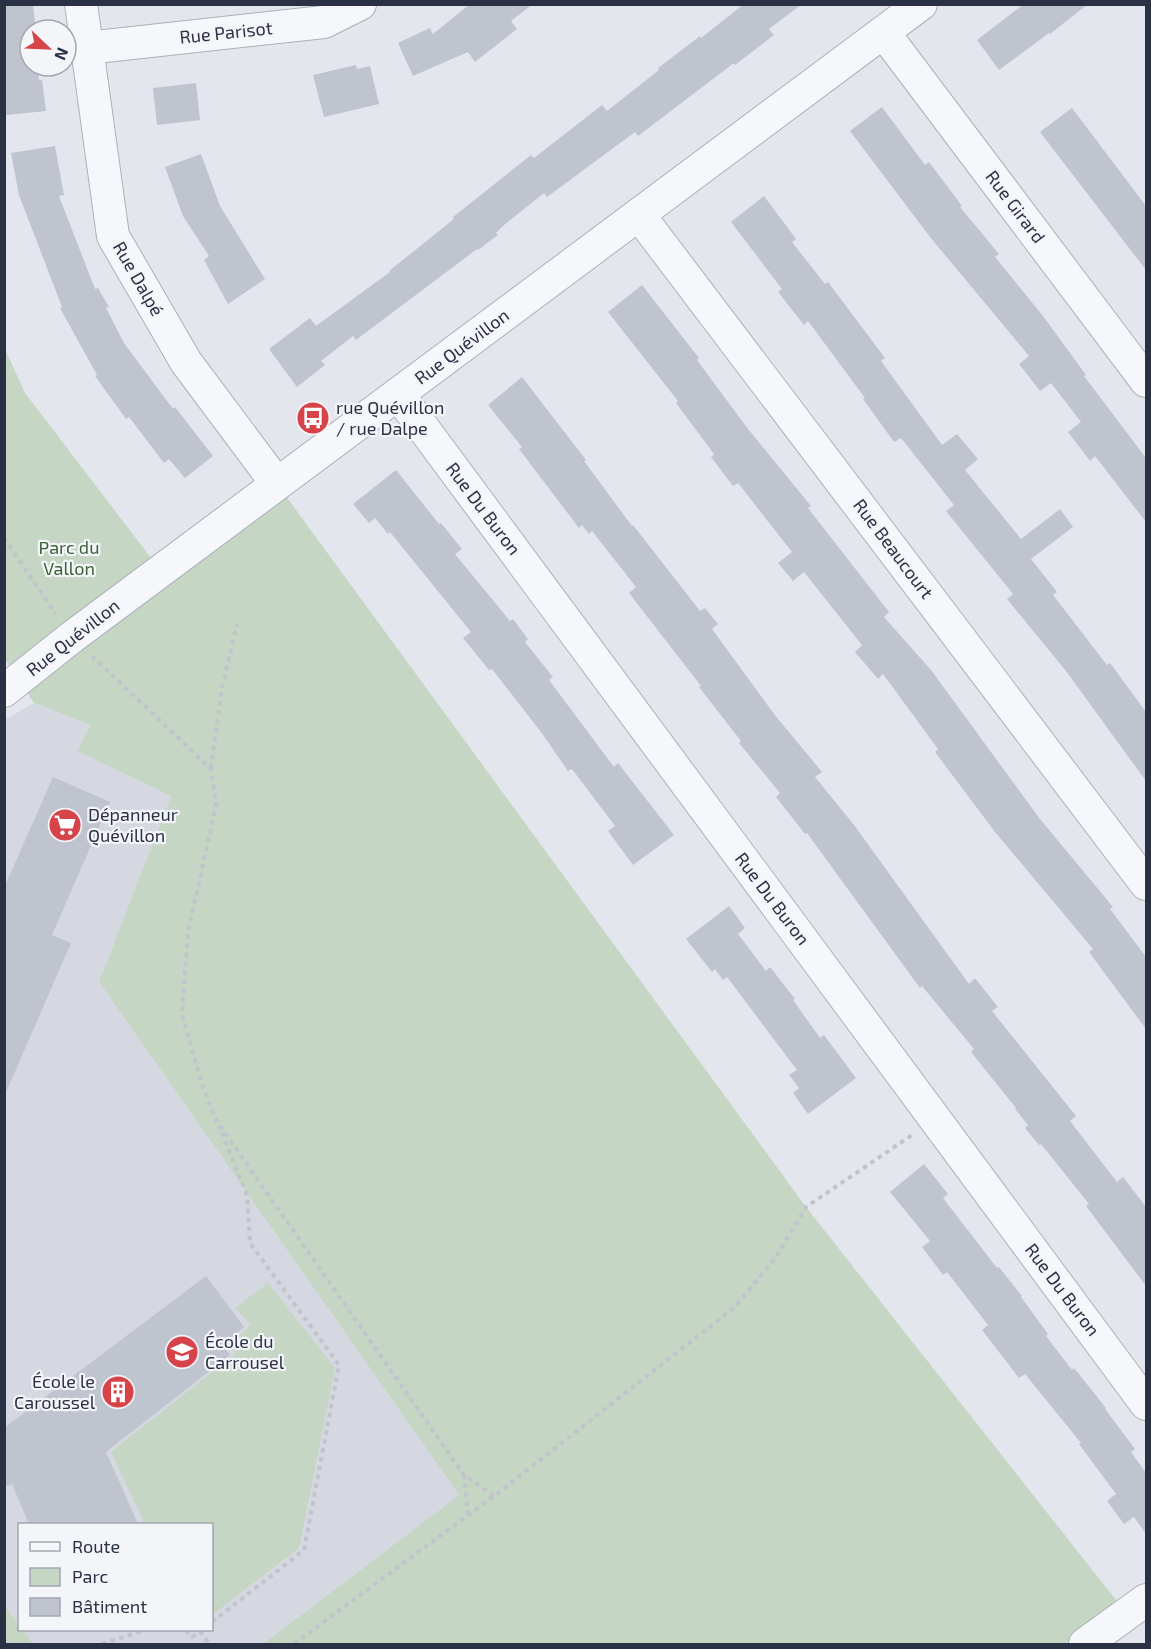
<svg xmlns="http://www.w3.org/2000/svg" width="1151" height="1649" viewBox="0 0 1151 1649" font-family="'Exo 2',sans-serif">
  <rect width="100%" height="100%" fill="#e3e6ec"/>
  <path fill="#d5d8e1" d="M 34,703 L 90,725 L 77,751 L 171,796 L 99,982 L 459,1495 L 263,1644 L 33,1644 L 23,1630 L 212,1630 L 212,1524 L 20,1524 L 19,1625 L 5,1604 L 4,720 Z"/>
  <g fill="#c6d6c4">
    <path d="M 4,347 L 25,393 L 161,571 L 277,484 L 806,1207 L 1127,1614 L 1085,1644 L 263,1644 L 459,1495 L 99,982 L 171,796 L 77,751 L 90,725 L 34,703 L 5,659 Z"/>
    <path d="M 268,1283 L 335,1368 L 299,1548 L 212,1615 L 212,1524 L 145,1524 L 111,1452 L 236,1353 L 230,1343 L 251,1325 L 235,1308 Z"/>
    <path d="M 4,1604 L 19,1625 L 20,1630 L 23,1630 L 33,1644 L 5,1644 Z"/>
  </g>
  <g fill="#c0c4cf">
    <path d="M 4,4 L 33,4 L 36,30 L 30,30 L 30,66 L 37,66 L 39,80 L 42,80 L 46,111 L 6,115 Z"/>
    <path d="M 470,4 L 533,4 L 511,21 L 517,29 L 475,62 L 468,52 L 413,76 L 398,43 L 430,28 L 433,34 Z"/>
    <path d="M 744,4 L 802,4 L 769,29 L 774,35 L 735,65 L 734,63 L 638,136 L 635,132 L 547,197 L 544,193 L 504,225 L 496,233 L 498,235 L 478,250 L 477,249 L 356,340 L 353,336 L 321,361 L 325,365 L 297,387 L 269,349 L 310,318 L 316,326 L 390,272 L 389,271 L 454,219 L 453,217 L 531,155 L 534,158 L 602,105 L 607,111 L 659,70 L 658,68 L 700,36 L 701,38 Z"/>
    <path d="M 1024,4 L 1088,4 L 1050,34 L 1049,33 L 999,70 L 977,40 Z"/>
    <path d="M 356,65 L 357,69 L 370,66 L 379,104 L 324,117 L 313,75 Z"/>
    <path d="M 196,83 L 200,120 L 157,125 L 153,88 Z"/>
    <path d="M 882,107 L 925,165 L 929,162 L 962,206 L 960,207 L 999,254 L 995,257 L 1043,316 L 1086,375 L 1084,376 L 1146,458 L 1146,522 L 1095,456 L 1090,461 L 1068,432 L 1081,422 L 1051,383 L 1040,391 L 1019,364 L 1029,356 L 930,237 L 850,131 Z"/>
    <path d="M 1072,108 L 1146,206 L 1146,270 L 1040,132 Z"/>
    <path d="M 55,146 L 64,195 L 59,196 L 95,289 L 98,288 L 109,307 L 106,308 L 124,343 L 173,409 L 175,407 L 213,456 L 185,478 L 169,459 L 164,463 L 129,417 L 126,419 L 95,376 L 97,375 L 60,308 L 62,307 L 19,195 L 11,153 Z"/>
    <path d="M 201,154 L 220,206 L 265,279 L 228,304 L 204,260 L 209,256 L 183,216 L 165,167 Z"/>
    <path d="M 764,196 L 796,239 L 792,242 L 825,284 L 828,282 L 885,358 L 881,361 L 942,445 L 957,434 L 978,459 L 965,470 L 1021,539 L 1060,509 L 1073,527 L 1031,559 L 1057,592 L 1053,595 L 1107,665 L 1110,663 L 1146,712 L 1146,781 L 1066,671 L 1007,599 L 1013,594 L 946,511 L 954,505 L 901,438 L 894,442 L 863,399 L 865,398 L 808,321 L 804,325 L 778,292 L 782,289 L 731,222 Z"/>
    <path d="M 642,285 L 699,358 L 697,360 L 748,429 L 811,506 L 808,508 L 889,612 L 884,617 L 931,670 L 1040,819 L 1113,907 L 1110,909 L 1146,957 L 1146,1029 L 1089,952 L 1093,949 L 995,832 L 935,752 L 938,749 L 883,674 L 878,679 L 855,652 L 862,645 L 804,572 L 793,581 L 778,563 L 792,552 L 738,483 L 733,486 L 711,457 L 714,454 L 676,403 L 678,401 L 608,312 Z"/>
    <path d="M 522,377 L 586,460 L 584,461 L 632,526 L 633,525 L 700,611 L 705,608 L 718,624 L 712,629 L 774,714 L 822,772 L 815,777 L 854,825 L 969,984 L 975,978 L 998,1007 L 992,1011 L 1076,1116 L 1070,1121 L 1117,1182 L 1123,1177 L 1146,1207 L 1146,1286 L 1086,1206 L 1089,1204 L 1041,1144 L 1039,1145 L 1025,1128 L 1028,1125 L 1015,1109 L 1016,1108 L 971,1052 L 974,1049 L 922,986 L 920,988 L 807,833 L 805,834 L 776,797 L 780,793 L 739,743 L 741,741 L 699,687 L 701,686 L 629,593 L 636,587 L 592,531 L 589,534 L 582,525 L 579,528 L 519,449 L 522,447 L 488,405 Z"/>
    <path d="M 396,470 L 439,524 L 441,523 L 462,549 L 455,554 L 510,621 L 513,619 L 528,639 L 525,642 L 553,677 L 549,680 L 614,767 L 618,763 L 674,835 L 633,865 L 608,831 L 615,826 L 572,769 L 568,771 L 541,732 L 492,669 L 489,670 L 463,638 L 471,632 L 390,532 L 388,534 L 375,518 L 369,523 L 353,504 Z"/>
    <path d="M 53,777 L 110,802 L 52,935 L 71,943 L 4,1097 L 4,888 Z"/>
    <path d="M 729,906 L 745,928 L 738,934 L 766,971 L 770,967 L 795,999 L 793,1000 L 820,1038 L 824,1035 L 856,1078 L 808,1114 L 793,1093 L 799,1088 L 789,1075 L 797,1070 L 727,977 L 723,980 L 715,969 L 712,972 L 686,939 Z"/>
    <path d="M 924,1164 L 948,1194 L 943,1198 L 997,1268 L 999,1267 L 1022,1296 L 1021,1297 L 1048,1334 L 1046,1336 L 1072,1370 L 1074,1368 L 1106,1408 L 1105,1409 L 1135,1449 L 1131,1452 L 1146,1473 L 1146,1534 L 1134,1517 L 1124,1524 L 1107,1501 L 1116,1494 L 1079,1444 L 1081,1443 L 1025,1374 L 1019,1378 L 982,1330 L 988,1325 L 947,1272 L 943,1275 L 922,1247 L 930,1241 L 890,1192 Z"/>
    <path d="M 206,1276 L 244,1327 L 222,1345 L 230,1355 L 106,1452 L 138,1524 L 29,1524 L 12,1484 L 4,1487 L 4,1428 Z"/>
  </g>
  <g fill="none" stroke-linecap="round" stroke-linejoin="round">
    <defs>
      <g id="minor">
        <path d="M 81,4 L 113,236 L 186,362 L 277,484"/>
        <path d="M 884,33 L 1146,381"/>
        <path d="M 87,48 L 324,22 L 360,4"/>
        <path d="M 639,215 L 1146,884"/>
        <path d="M 398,394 L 1146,1404"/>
        <path d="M 4,691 L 72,637 L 921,4"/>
        <path d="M 1085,1644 L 1146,1600"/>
      </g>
    </defs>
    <use href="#minor" stroke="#acb0ba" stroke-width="34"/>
    <g stroke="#c1c4cb" stroke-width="4" stroke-dasharray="4.5 4.5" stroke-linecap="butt">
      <path d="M 4,538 L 56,614"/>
      <path d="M 92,656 L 211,769 L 216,805 L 188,932 L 182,1014 L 202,1085 L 216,1120 L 464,1475"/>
      <path d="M 211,768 L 222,687 L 237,624"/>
      <path d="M 468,1515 L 464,1475 L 494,1496"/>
      <path d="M 4,1592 L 5,1592"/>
      <path d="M 212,1622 L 304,1550 L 339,1365 L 250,1243 L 247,1195 L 219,1126"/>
      <path d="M 186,1630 L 192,1637 L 202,1630"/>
      <path d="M 200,1631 L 209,1644"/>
      <path d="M 102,1644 L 145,1630"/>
      <path d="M 294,1644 L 494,1496 L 735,1307 L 776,1257 L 806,1207 L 912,1135"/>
    </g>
    <use href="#minor" stroke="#f6f7fa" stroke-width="32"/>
  </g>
  <defs>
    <symbol id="bus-disc" viewBox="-11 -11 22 22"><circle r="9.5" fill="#d64349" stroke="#f3f5f9"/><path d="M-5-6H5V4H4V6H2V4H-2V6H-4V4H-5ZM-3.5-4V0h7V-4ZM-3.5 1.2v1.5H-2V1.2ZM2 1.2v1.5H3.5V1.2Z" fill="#fff"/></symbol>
    <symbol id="supermarket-disc" viewBox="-11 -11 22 22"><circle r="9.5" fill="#d64349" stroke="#f3f5f9"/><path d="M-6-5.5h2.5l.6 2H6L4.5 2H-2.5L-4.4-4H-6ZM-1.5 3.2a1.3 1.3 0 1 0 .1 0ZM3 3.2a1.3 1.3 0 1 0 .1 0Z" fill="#fff"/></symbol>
    <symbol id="school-disc" viewBox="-11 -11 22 22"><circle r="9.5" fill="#d64349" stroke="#f3f5f9"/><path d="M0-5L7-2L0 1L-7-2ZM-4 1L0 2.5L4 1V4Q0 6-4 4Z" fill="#fff"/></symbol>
    <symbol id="building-disc" viewBox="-11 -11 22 22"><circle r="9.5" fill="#d64349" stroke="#f3f5f9"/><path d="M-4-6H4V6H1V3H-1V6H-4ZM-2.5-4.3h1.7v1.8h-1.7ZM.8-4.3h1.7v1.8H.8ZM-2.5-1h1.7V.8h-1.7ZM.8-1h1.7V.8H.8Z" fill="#fff"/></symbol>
  </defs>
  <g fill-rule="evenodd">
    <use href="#bus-disc" x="294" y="399" width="38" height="38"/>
    <use href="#supermarket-disc" x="46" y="806" width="38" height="38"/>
    <use href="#school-disc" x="163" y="1333" width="38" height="38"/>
    <use href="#building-disc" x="99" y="1373" width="38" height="38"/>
  </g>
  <g text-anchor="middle" stroke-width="4.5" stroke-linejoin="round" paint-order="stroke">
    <g font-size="18" fill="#2a3145" stroke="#f3f5f9">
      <text transform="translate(226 33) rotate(-6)" y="6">Rue Parisot</text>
      <text transform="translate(1015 207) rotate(53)" y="6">Rue Girard</text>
      <text transform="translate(138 279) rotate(60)" y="6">Rue Dalpé</text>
      <text transform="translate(462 347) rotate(-37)" y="6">Rue Quévillon</text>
      <text transform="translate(483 509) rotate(53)" y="6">Rue Du Buron</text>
      <text transform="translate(893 549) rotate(53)" y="6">Rue Beaucourt</text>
      <text transform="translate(73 638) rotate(-38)" y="6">Rue Quévillon</text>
      <text transform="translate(772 899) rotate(53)" y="6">Rue Du Buron</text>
      <text transform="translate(1062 1290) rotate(53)" y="6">Rue Du Buron</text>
    </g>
    <g font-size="18" fill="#2a3145" stroke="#f3f5f9" text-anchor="start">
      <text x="336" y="414">rue Quévillon<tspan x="336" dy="21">/ rue Dalpe</tspan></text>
      <text x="88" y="821">Dépanneur<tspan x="88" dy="21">Quévillon</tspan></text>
      <text x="205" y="1348">École du<tspan x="205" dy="21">Carrousel</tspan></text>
      <text x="95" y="1388" text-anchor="end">École le<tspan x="95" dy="21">Caroussel</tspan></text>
    </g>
    <g font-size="18" fill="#3a6236" stroke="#f3f5f9">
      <text x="69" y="554">Parc du<tspan x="69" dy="21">Vallon</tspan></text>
    </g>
  </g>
  <rect width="1151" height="1649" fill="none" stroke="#2a3145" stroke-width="12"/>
  <rect x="18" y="1523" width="195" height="108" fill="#f3f5f9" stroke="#a3a7b1" stroke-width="1.5"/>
  <rect x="30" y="1542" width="30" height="9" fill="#f6f7fa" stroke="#a3a7b1" stroke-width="1.5"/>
  <text x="72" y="1553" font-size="18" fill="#2a3145">Route</text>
  <rect x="30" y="1568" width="30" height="18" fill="#c6d6c4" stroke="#a3a7b1" stroke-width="1.5"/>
  <text x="72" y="1583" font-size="18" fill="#2a3145">Parc</text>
  <rect x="30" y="1598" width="30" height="18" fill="#c0c4cf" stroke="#a3a7b1" stroke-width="1.5"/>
  <text x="72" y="1613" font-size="18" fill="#2a3145">Bâtiment</text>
  <g transform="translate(48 48) rotate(113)"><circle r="28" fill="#f3f5f9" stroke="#a3a7b1" stroke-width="1.5"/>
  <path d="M0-4.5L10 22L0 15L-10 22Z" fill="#d64349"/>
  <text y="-9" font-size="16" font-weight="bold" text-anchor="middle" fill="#2a3145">N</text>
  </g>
</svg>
